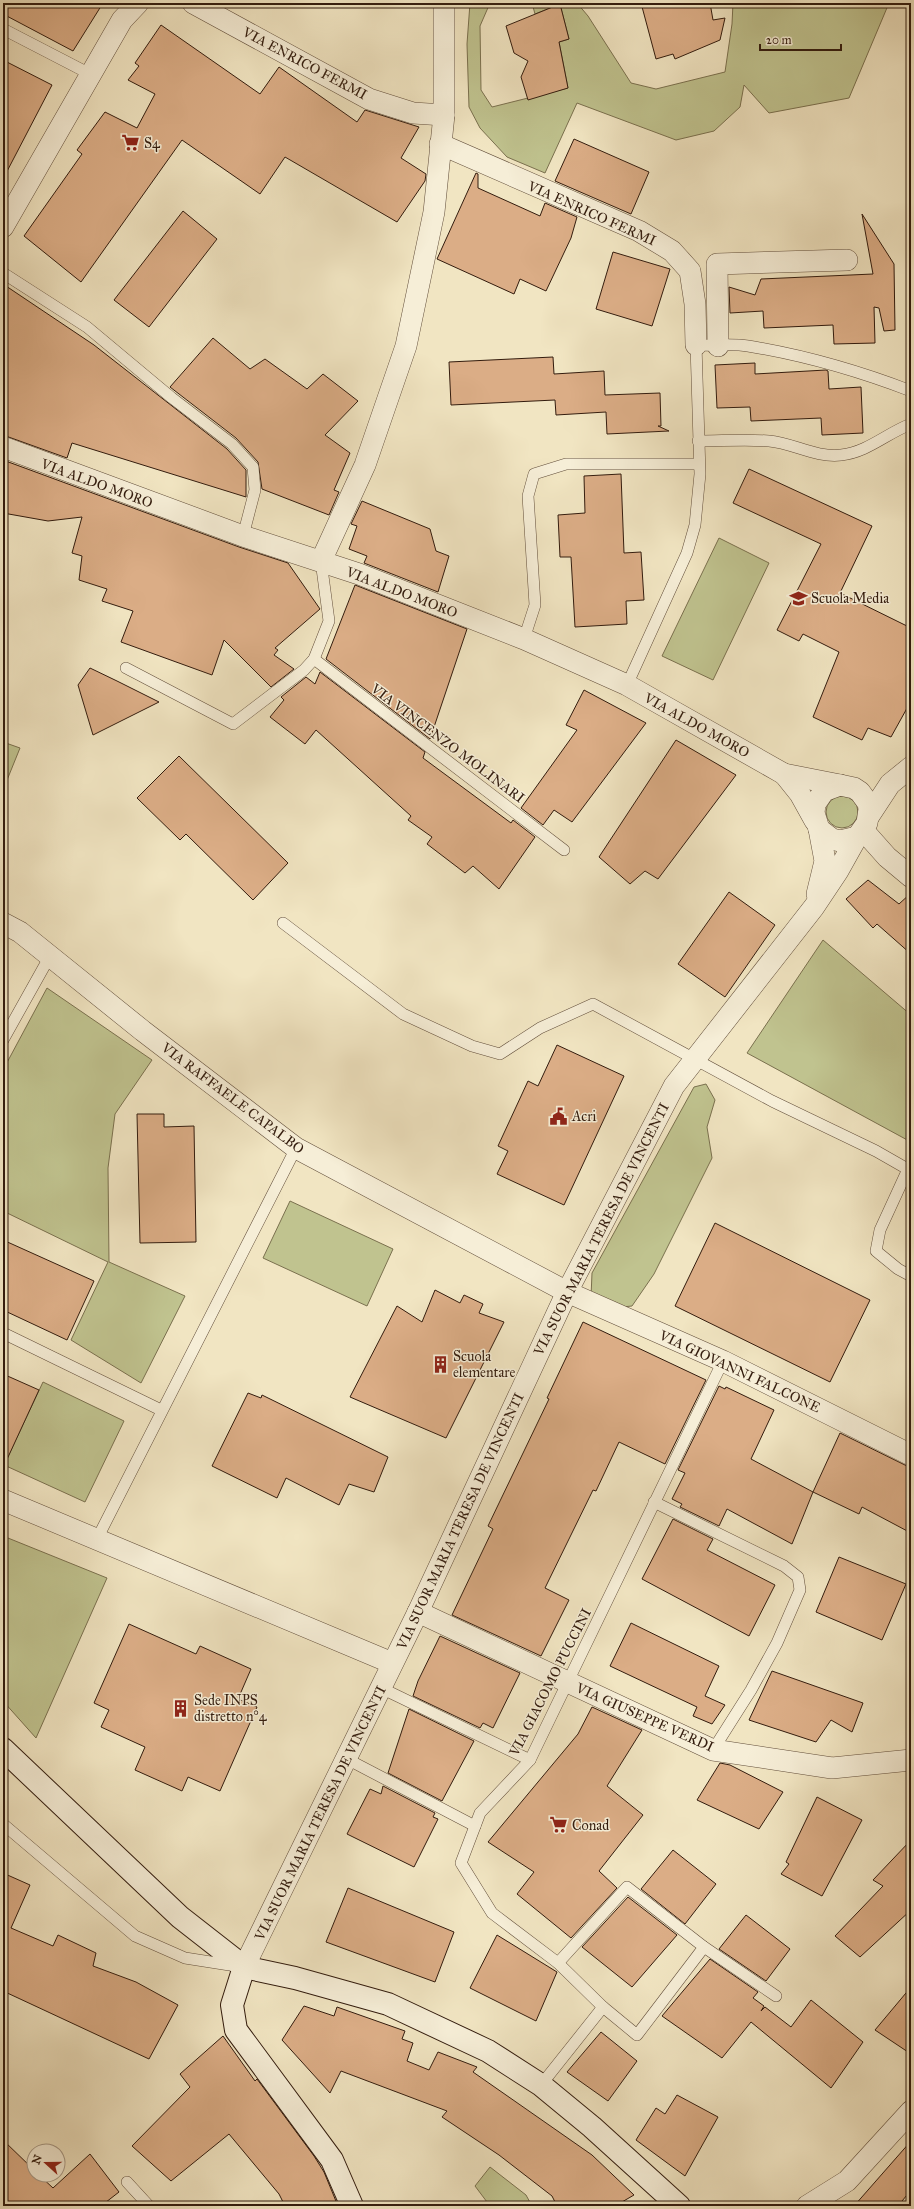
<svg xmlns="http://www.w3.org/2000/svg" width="914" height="2209" viewBox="0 0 914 2209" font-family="'IM FELL Great Primer',serif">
  <rect width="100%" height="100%" fill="#f1e5c2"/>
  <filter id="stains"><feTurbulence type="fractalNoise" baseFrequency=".005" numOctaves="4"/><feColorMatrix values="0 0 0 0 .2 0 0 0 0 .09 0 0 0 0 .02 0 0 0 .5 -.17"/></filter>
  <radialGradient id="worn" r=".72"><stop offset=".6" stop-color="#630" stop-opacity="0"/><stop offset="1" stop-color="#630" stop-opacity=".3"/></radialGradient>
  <g fill="#c0c38f" stroke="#7a704e">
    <path d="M 470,3 L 490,3 L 480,26 L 481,90 L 492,107 L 568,88 L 559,42 L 569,39 L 560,4 L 535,14 L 532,3 L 577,3 L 588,16 L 631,83 L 656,89 L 725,72 L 732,24 L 733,3 L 889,3 L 849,98 L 769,113 L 744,85 L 740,107 L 714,131 L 676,140 L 577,103 L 545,173 L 507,157 L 480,128 L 469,107 L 467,44 Z"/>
    <path d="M 719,538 L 769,563 L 713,680 L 662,656 Z"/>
    <path d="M 3,742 L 20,748 L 3,790 Z"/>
    <circle cx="842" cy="812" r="16"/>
    <path d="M 823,940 L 911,1015 L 911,1142 L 747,1053 Z"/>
    <path d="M 47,988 L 152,1060 L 115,1114 L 108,1168 L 109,1262 L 185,1296 L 141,1383 L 71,1340 L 108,1262 L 3,1211 L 3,1070 Z"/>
    <path d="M 706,1084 L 715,1100 L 707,1127 L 712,1158 L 654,1274 L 632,1306 L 622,1307 L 591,1297 L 592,1273 L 694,1087 Z"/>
    <path d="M 290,1201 L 393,1249 L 367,1306 L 263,1258 Z"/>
    <path d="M 43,1382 L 124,1421 L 85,1502 L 4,1465 Z"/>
    <path d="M 3,1536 L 107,1578 L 36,1738 L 3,1701 Z"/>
    <path d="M 490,2167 L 526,2195 L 532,2206 L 490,2206 L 475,2186 Z"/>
  </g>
  <g fill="#dbad86" stroke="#331c0e">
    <path d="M 3,3 L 103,3 L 73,51 L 3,14 Z"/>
    <path d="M 641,3 L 710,3 L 713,20 L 725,18 L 720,40 L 675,59 L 673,54 L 656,59 Z"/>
    <path d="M 560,4 L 569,39 L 559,42 L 568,88 L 528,100 L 521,77 L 528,61 L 514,53 L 506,26 Z"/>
    <path d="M 161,25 L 260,94 L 279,67 L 357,122 L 365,110 L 419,127 L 401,158 L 426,174 L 425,181 L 397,222 L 285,157 L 260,194 L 182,140 L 81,282 L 24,236 L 82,154 L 77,150 L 105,112 L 137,128 L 155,94 L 128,80 L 139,66 L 135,63 Z"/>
    <path d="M 3,60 L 52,85 L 3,179 Z"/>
    <path d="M 574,139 L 649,172 L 631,214 L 555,181 Z"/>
    <path d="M 476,173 L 478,174 L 478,188 L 540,216 L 545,203 L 577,217 L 571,238 L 546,291 L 520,279 L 514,294 L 437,259 Z"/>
    <path d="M 183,211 L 217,239 L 149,327 L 114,300 Z"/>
    <path d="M 862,214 L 894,264 L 895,330 L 884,331 L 879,308 L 874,307 L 875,343 L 834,344 L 833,325 L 764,328 L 763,311 L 730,313 L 729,287 L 755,295 L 761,279 L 873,274 Z"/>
    <path d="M 613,252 L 670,269 L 652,326 L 596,309 Z"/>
    <path d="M 3,284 L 94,345 L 227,449 L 246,470 L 246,497 L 72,443 L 67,458 L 3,435 Z"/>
    <path d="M 213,338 L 250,369 L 265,359 L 307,389 L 323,374 L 358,401 L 325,435 L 350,453 L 334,490 L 339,492 L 329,515 L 262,489 L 258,462 L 236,438 L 170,387 Z"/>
    <path d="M 553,357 L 554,374 L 604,371 L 605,395 L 660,393 L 661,426 L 658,426 L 669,431 L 607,434 L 606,412 L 556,415 L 555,400 L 451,405 L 449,362 Z"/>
    <path d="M 755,363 L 755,374 L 826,370 L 828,371 L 829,389 L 861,387 L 863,433 L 822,435 L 821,418 L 751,421 L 750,407 L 717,408 L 715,365 Z"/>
    <path d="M 3,460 L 239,547 L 288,563 L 320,609 L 275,648 L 278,650 L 274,655 L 294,669 L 271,687 L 224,640 L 212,675 L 121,642 L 133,611 L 102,601 L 107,589 L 79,580 L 82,556 L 72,553 L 82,517 L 48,521 L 3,513 Z"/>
    <path d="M 749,469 L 872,526 L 840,593 L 911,628 L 911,701 L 891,737 L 868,728 L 862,740 L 813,717 L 839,652 L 803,634 L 799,641 L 777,630 L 821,544 L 733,503 Z"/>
    <path d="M 621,474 L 624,553 L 641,552 L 644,600 L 626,601 L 627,624 L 575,627 L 571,557 L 560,557 L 558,515 L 585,513 L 584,476 Z"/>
    <path d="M 362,501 L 430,529 L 436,551 L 449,556 L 438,592 L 364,563 L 367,556 L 349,549 L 357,526 L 351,524 Z"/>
    <path d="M 355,585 L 467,629 L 430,739 L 326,659 Z"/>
    <path d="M 90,668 L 117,681 L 159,702 L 93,735 L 78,685 Z"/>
    <path d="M 320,672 L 425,752 L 423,758 L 511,823 L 513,820 L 535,837 L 499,889 L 473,866 L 465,873 L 427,844 L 432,837 L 408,820 L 411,816 L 316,730 L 305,744 L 270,717 L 284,700 L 281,697 L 306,677 L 315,684 Z"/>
    <path d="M 584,690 L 646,723 L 572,822 L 554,810 L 543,825 L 521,808 L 577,730 L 566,725 Z"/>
    <path d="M 676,740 L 736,775 L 658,879 L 645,871 L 630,884 L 599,857 Z"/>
    <path d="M 179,756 L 288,863 L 253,900 L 186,834 L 180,840 L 137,798 Z"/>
    <path d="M 868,880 L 899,904 L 911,893 L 911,954 L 877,924 L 873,928 L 846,899 Z"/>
    <path d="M 729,892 L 775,925 L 725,997 L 678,964 Z"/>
    <path d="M 557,1045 L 624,1076 L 564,1205 L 497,1174 L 508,1151 L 498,1146 L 528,1081 L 538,1086 Z"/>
    <path d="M 137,1114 L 164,1114 L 164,1127 L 194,1126 L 196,1242 L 140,1243 Z"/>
    <path d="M 715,1223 L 870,1300 L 830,1382 L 675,1306 Z"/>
    <path d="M 3,1240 L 94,1281 L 67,1340 L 3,1310 Z"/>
    <path d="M 435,1290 L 460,1303 L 464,1295 L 483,1304 L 479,1313 L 504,1322 L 446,1438 L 350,1397 L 397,1306 L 422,1322 Z"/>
    <path d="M 583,1322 L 706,1380 L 665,1464 L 619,1442 L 596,1491 L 593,1490 L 545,1588 L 569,1600 L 541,1656 L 452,1615 L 493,1529 L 488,1526 L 549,1399 L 547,1398 Z"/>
    <path d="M 3,1374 L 39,1390 L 3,1468 Z"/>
    <path d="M 719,1386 L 725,1389 L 726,1387 L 774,1410 L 751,1459 L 813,1492 L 792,1544 L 727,1509 L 719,1526 L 680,1507 L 682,1504 L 672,1499 L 685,1473 L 678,1470 Z"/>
    <path d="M 248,1393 L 261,1398 L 262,1395 L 388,1457 L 374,1492 L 349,1484 L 339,1505 L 286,1478 L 277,1498 L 212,1466 Z"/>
    <path d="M 840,1433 L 911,1468 L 911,1533 L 862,1507 L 859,1514 L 813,1492 Z"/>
    <path d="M 673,1519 L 713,1539 L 707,1550 L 775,1585 L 749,1636 L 642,1579 Z"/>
    <path d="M 839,1557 L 906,1584 L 882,1640 L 816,1612 Z"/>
    <path d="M 631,1623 L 719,1666 L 705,1696 L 725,1705 L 712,1724 L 693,1716 L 697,1707 L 610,1666 Z"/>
    <path d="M 129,1624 L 196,1654 L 200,1646 L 251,1669 L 238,1699 L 257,1707 L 220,1791 L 188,1777 L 182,1791 L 135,1770 L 145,1747 L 101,1727 L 109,1710 L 94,1703 Z"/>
    <path d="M 440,1636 L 520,1673 L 493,1728 L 483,1723 L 480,1728 L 413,1696 L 418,1681 Z"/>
    <path d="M 772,1671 L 863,1703 L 852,1732 L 831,1720 L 816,1742 L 749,1720 Z"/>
    <path d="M 592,1707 L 642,1730 L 607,1786 L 643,1815 L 599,1871 L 617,1888 L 571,1938 L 517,1894 L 534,1872 L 488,1842 L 578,1734 Z"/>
    <path d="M 409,1709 L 474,1741 L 442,1801 L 388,1773 Z"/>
    <path d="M 720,1763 L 730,1765 L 783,1792 L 759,1829 L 697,1800 Z"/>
    <path d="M 383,1786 L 435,1813 L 433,1817 L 438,1819 L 414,1867 L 347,1834 L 370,1789 L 381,1794 Z"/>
    <path d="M 817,1797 L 862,1820 L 822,1896 L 781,1874 L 789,1864 L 786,1862 Z"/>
    <path d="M 911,1840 L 911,1910 L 860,1957 L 835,1936 L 883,1886 L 873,1880 Z"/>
    <path d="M 673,1850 L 716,1884 L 685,1924 L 641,1889 Z"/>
    <path d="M 3,1873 L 30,1885 L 11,1928 L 53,1946 L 58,1935 L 96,1953 L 93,1966 L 136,1982 L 178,2005 L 149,2059 L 3,1991 Z"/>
    <path d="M 348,1888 L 454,1932 L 435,1982 L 326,1942 Z"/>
    <path d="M 628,1897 L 677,1935 L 632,1987 L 582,1947 Z"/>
    <path d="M 746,1915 L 790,1949 L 766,1981 L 719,1949 Z"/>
    <path d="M 497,1935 L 557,1972 L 536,2021 L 470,1988 Z"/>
    <path d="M 710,1959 L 758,1992 L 753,1998 L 764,2006 L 761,2011 L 765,2007 L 791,2027 L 811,2000 L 863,2042 L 831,2088 L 751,2022 L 722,2058 L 662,2016 Z"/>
    <path d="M 911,1987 L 911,2054 L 875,2030 Z"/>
    <path d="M 304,2006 L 334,2016 L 337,2007 L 405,2031 L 402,2039 L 413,2043 L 407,2061 L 429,2070 L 438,2052 L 477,2067 L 473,2072 L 592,2155 L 634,2195 L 615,2206 L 557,2206 L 552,2196 L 499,2155 L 442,2117 L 447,2111 L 341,2071 L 330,2093 L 282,2040 Z"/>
    <path d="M 601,2032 L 637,2061 L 608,2101 L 567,2072 Z"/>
    <path d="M 223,2036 L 255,2081 L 257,2079 L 314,2156 L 324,2172 L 338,2206 L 285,2206 L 279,2194 L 229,2134 L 171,2181 L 132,2146 L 190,2087 L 180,2074 Z"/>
    <path d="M 677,2095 L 718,2117 L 685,2176 L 636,2140 L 656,2108 L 665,2114 Z"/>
    <path d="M 3,2140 L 34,2170 L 34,2175 L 39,2175 L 53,2188 L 90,2154 L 119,2192 L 101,2206 L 3,2206 Z"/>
    <path d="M 911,2141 L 911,2190 L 898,2206 L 854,2206 Z"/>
  </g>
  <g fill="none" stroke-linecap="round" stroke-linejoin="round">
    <defs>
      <g id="lane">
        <path d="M 3,29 L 90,74"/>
        <path d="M 3,273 L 87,327 L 172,398 L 232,444 L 253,467 L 255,490 L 243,536"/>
        <path d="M 698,441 C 722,441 746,439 769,441 C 793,443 816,458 841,455 C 868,452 887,433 911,424"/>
        <path d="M 524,639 L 535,605 L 528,496 L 534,474 L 566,464 L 699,464"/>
        <path d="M 314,659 L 564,850"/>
        <path d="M 126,668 L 233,724 L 304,670 L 314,659 L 329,621 L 321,561"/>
        <path d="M 627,685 L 687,553 L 695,525 L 700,474 L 696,345 C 712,346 731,343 748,346 C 803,355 859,371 911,391"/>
        <path d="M 283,923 L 403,1014 L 472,1046 L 500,1054 L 540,1028 L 593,1004 L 772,1101 L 876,1151 L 911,1171"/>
        <path d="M 3,1040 L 50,956"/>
        <path d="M 908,1169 L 880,1230 L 876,1251 L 898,1269 L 911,1276"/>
        <path d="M 3,1333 L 161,1410"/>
        <path d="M 654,1502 L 784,1566 L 798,1577 L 800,1590 L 777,1643 L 751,1690 L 713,1750"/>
        <path d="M 97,1539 L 296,1148"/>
        <path d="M 381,1688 L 530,1760"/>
        <path d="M 345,1758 L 475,1826"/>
        <path d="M 3,1824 L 135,1936 L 185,1958 L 236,1966"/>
        <path d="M 704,1947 L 776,1996"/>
        <path d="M 558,1963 L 627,1887 L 704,1947 L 637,2035 L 603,2007"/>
        <path d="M 541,2085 L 603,2007 L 558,1963 L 492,1913 L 461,1863 L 480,1813 L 530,1760 L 723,1361"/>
        <path d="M 127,2182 L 149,2206"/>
      </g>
      <g id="street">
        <path d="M 193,3 L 369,99 L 413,113 L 444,115"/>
        <path d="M 440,144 L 639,231 L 672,251 L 690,271 L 695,304 L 696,345"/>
        <path d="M 3,227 L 122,20 L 138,3"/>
        <path d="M 718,346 L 717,264 L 847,260"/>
        <path d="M 3,447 L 243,536 L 359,574 L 524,639 L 627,685 L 784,774 L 840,785"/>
        <path d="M 321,561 L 365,465 L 406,346 L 434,212 L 444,115 L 444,3"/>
        <path d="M 784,774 L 800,794 L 815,821"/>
        <path d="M 869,816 L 890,784 L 911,767"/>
        <path d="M 863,830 L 887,857 L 911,877"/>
        <path d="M 817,894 L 825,861 L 819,829"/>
        <path d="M 3,923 L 20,932 L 143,1031 L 296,1148 L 567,1292 L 723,1361 L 911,1455"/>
        <path d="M 3,1500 L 392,1663"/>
        <path d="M 418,1612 L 713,1750 L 832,1768 L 911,1760"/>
        <path d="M 244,1967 L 418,1612 L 567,1292 L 674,1086 L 814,907 L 838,871 L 857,837 L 867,823 L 869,809 L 868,803 L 860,792 L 854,788 L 840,785 L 824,791 L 815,804 L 814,813 L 819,829 L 832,839 L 840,841 L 857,837"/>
        <path d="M 807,2206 L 847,2181 L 911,2111"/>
      </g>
      <g id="secondary">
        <path d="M 3,1749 L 180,1917 L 244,1967 L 295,1978 L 388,2004 L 488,2051 L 541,2085 L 592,2127 L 679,2206"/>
        <path d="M 244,1967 L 232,2005 L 236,2030 L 332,2160 L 352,2206"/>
      </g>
    </defs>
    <use href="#lane" stroke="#624e3b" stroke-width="12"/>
    <use href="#street" stroke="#624e3b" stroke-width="22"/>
    <use href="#secondary" stroke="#331c0e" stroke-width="24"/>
    <use href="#lane" stroke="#f6eed7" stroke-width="11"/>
    <use href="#street" stroke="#f6eed7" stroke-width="21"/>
    <use href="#secondary" stroke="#f6eed7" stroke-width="22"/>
  </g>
  <defs>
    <symbol id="supermarket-bare" viewBox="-9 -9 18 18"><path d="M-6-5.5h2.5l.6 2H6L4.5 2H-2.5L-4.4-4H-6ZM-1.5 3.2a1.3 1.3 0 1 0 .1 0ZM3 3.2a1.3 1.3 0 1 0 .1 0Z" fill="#8f2418" stroke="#f6eed7" stroke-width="2.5" paint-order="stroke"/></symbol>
    <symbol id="school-bare" viewBox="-9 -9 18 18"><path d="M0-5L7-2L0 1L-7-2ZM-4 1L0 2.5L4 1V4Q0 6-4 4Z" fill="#8f2418" stroke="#f6eed7" stroke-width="2.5" paint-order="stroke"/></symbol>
    <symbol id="civic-bare" viewBox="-9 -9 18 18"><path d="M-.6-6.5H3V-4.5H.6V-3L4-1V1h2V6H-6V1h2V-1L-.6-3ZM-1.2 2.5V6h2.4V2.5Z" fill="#8f2418" stroke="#f6eed7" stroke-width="2.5" paint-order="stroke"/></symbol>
    <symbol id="building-bare" viewBox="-9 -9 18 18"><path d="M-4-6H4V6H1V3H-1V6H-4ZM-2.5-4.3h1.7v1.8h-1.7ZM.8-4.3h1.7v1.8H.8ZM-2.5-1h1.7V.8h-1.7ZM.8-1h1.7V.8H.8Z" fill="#8f2418" stroke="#f6eed7" stroke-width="2.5" paint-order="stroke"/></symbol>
  </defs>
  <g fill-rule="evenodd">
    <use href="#supermarket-bare" x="118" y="130" width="25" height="25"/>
    <use href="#school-bare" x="786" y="586" width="25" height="25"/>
    <use href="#civic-bare" x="546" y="1104" width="25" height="25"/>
    <use href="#building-bare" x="428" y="1352" width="25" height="25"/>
    <use href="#building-bare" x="168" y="1696" width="25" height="25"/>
    <use href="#supermarket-bare" x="546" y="1812" width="25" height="25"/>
  </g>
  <g text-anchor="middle" stroke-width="3" stroke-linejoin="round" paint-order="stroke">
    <g font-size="14" fill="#331c0e" stroke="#f6eed7">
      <text transform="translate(305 63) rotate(28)" y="5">VIA ENRICO FERMI</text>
      <text transform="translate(592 213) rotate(24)" y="5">VIA ENRICO FERMI</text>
      <text transform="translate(97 483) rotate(20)" y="5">VIA ALDO MORO</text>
      <text transform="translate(402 592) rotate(21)" y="5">VIA ALDO MORO</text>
      <text transform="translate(697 725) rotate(29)" y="5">VIA ALDO MORO</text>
      <text transform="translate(448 743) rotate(37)" y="5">VIA VINCENZO MOLINARI</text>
      <text transform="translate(233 1098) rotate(37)" y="5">VIA RAFFAELE CAPALBO</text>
      <text transform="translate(601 1229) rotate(-63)" y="5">VIA SUOR MARIA TERESA DE VINCENTI</text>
      <text transform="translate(740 1371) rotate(25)" y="5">VIA GIOVANNI FALCONE</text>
      <text transform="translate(460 1521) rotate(-65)" y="5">VIA SUOR MARIA TERESA DE VINCENTI</text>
      <text transform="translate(550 1682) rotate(-63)" y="5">VIA GIACOMO PUCCINI</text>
      <text transform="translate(645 1717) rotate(24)" y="5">VIA GIUSEPPE VERDI</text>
      <text transform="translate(320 1813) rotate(-64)" y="5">VIA SUOR MARIA TERESA DE VINCENTI</text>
    </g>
    <g font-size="14" fill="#331c0e" stroke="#f6eed7" text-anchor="start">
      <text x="144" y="148">S4</text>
      <text x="811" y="603">Scuola Media</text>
      <text x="572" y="1121">Acri</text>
      <text x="453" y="1361">Scuola<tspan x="453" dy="16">elementare</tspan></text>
      <text x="194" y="1705">Sede INPS<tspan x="194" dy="16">distretto n°4</tspan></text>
      <text x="572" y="1830">Conad</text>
    </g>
  </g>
  <rect width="914" height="2209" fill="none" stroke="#f1e5c2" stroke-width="16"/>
  <rect x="4" y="4" width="906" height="2201" fill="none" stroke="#331c0e" stroke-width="2"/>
  <rect x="8" y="8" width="898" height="2193" fill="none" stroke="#331c0e"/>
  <g transform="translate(46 2163) rotate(291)"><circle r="19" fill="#f6eed7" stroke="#a89a87"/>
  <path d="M0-3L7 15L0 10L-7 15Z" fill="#8f2418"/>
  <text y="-6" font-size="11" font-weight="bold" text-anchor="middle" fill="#331c0e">N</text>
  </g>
  <path d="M760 44v6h81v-6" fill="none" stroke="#331c0e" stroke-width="2"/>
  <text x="766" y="44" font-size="12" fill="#331c0e" stroke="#f6eed7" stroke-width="3" paint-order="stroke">20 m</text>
  <rect width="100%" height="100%" filter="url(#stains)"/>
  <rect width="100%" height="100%" fill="url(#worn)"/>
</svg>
